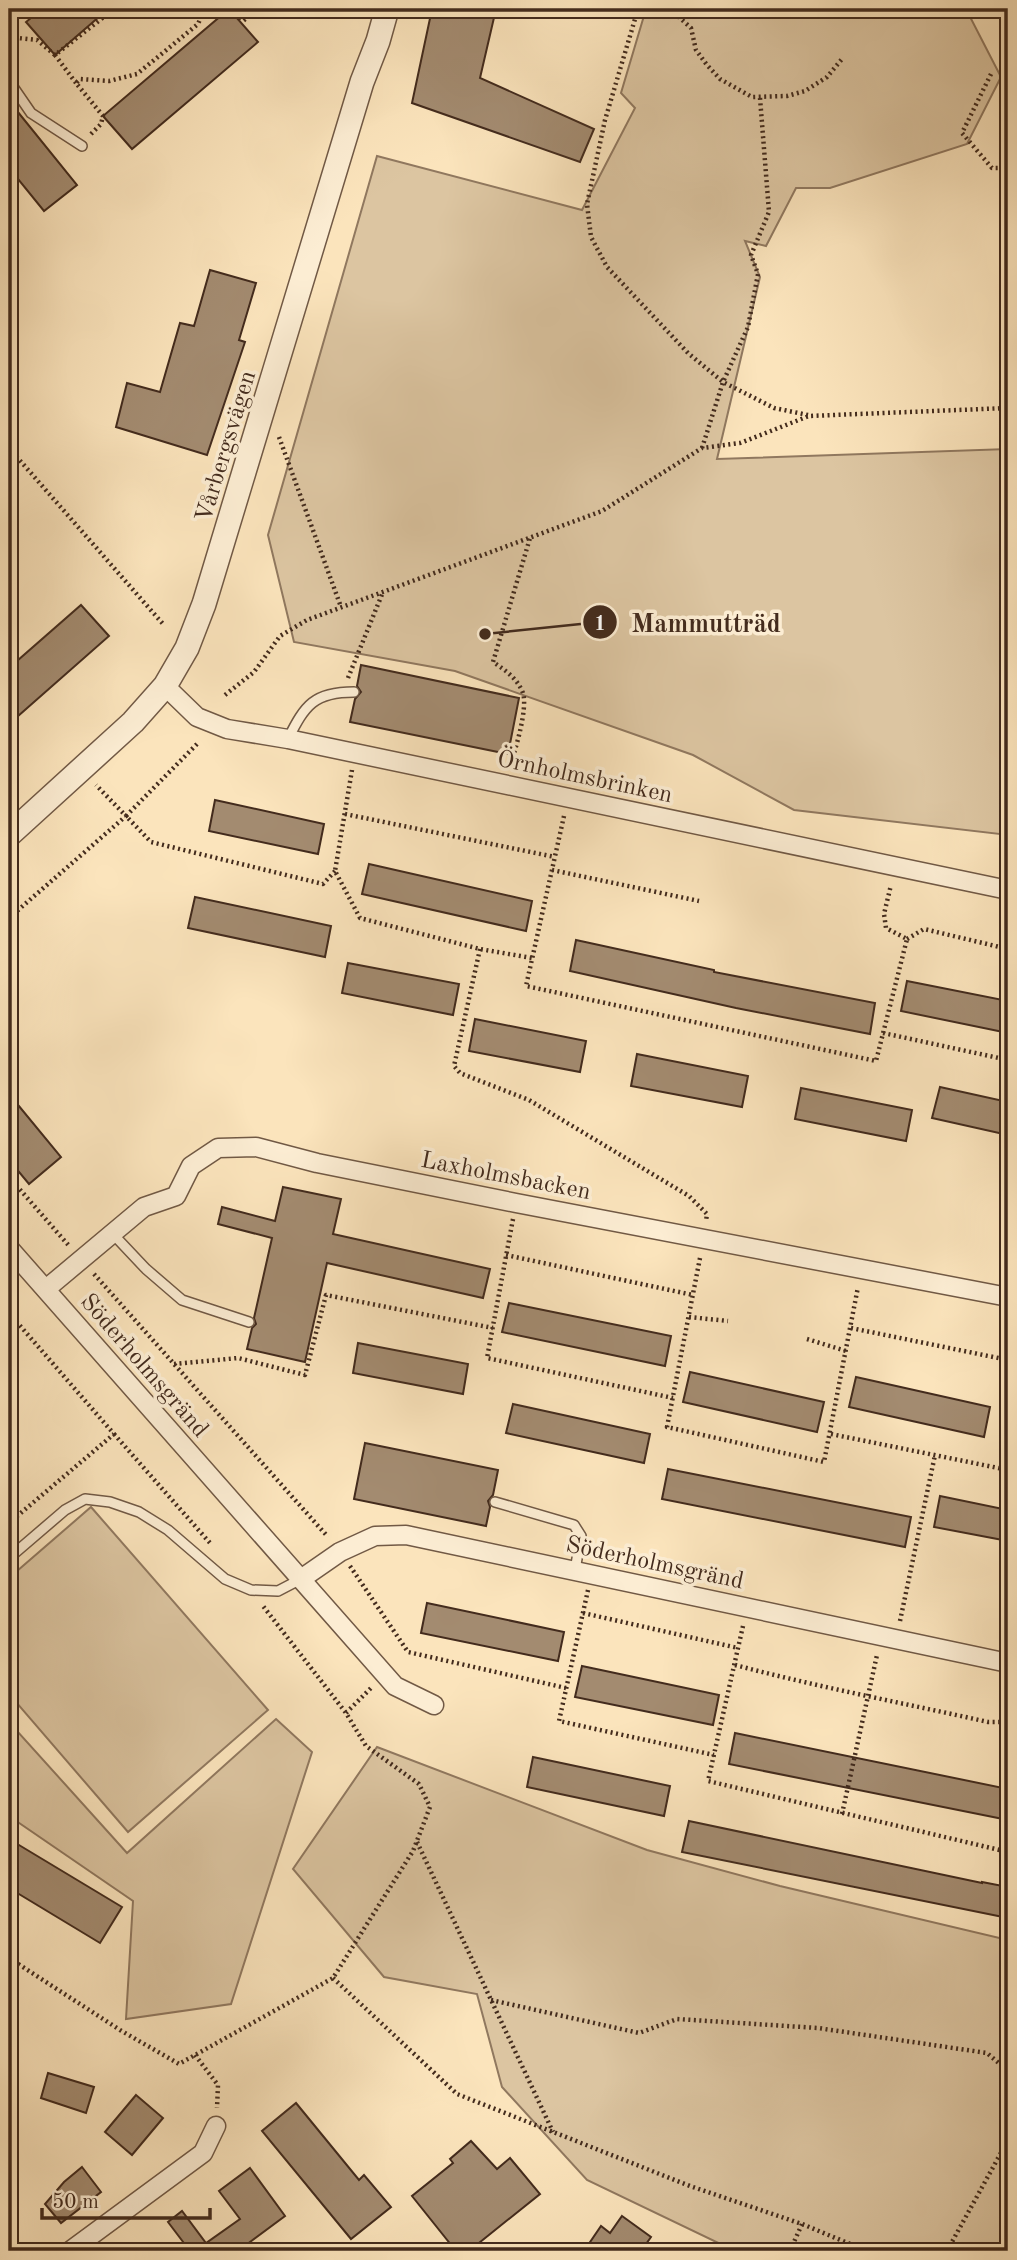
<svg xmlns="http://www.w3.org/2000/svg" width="1017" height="2260" viewBox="0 0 1017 2260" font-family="'Old Standard TT',serif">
  <rect width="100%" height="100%" fill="#fbe4bc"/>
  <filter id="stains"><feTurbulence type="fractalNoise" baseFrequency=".00286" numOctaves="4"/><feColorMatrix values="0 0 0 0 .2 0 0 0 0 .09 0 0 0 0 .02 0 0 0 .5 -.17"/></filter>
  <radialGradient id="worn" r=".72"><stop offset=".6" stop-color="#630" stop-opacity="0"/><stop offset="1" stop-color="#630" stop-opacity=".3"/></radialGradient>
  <g fill="#dcc5a1" stroke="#90785f" stroke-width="2">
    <path d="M 646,9 L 966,9 L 1001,77 L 967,144 L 830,188 L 796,188 L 766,246 L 745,241 L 760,277 L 717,459 L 1008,449 L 1008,835 L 794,810 L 693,755 L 455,671 L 294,642 L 268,535 L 377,156 L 582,210 L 635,108 L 621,93 Z"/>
    <path d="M 91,1507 L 268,1710 L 128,1832 L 9,1694 L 9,1578 Z"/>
    <path d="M 276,1719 L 312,1752 L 231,2004 L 126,2019 L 133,1901 L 9,1816 L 9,1722 L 127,1853 Z"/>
    <path d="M 377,1747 L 647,1850 L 780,1886 L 1008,1940 L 1008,2251 L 735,2251 L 587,2180 L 502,2087 L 477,1994 L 384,1977 L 293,1869 Z"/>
  </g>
  <g fill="#a38b70" stroke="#432b1d" stroke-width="2">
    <path d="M 42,9 L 108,9 L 55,55 L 26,22 Z"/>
    <path d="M 229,9 L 258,42 L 132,149 L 103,116 Z"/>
    <path d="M 432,9 L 496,9 L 480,78 L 594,129 L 580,162 L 412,103 Z"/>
    <path d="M 9,101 L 77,185 L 44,211 L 9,168 Z"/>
    <path d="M 210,270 L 256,283 L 239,340 L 245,342 L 207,455 L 116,427 L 127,383 L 160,392 L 180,323 L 194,326 Z"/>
    <path d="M 81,605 L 109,636 L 9,724 L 9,668 Z"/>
    <path d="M 361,665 L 519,698 L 508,754 L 350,722 L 355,699 L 361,692 L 357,686 Z"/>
    <path d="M 215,800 L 324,824 L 318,854 L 209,831 Z"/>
    <path d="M 369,864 L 532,901 L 526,931 L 362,894 Z"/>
    <path d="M 195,897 L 331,926 L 325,957 L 188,928 Z"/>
    <path d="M 576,940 L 714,970 L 714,972 L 875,1003 L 870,1034 L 736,1008 L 570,971 Z"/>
    <path d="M 348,963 L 459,984 L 453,1015 L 342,993 Z"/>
    <path d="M 907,981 L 1008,1001 L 1008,1033 L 901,1011 Z"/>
    <path d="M 475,1019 L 586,1041 L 580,1072 L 469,1051 Z"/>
    <path d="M 637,1054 L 748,1076 L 742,1107 L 631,1086 Z"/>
    <path d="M 940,1087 L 1008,1102 L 1008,1135 L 932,1118 Z"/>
    <path d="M 801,1088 L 912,1110 L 906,1141 L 795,1119 Z"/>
    <path d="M 9,1094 L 61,1157 L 29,1184 L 9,1160 Z"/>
    <path d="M 283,1187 L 341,1199 L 333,1234 L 490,1269 L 483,1298 L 327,1263 L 305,1362 L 247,1349 L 252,1328 L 256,1324 L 254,1318 L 272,1238 L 218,1224 L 222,1207 L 275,1221 Z"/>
    <path d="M 509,1303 L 671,1336 L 665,1366 L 502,1332 Z"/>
    <path d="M 358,1343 L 468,1364 L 463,1394 L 353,1373 Z"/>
    <path d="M 690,1372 L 824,1402 L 817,1432 L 683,1402 Z"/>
    <path d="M 856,1377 L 990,1407 L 984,1437 L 849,1407 Z"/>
    <path d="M 513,1404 L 650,1434 L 644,1463 L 506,1433 Z"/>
    <path d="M 365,1443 L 498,1470 L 493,1495 L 488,1501 L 490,1507 L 486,1526 L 354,1499 Z"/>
    <path d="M 668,1469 L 911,1517 L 905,1547 L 662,1499 Z"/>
    <path d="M 940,1496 L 1008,1510 L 1008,1541 L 934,1527 Z"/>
    <path d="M 427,1603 L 564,1632 L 558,1661 L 421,1633 Z"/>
    <path d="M 582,1666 L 719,1695 L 713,1725 L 575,1697 Z"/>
    <path d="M 735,1733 L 1008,1789 L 1008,1820 L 729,1764 Z"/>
    <path d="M 533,1757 L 670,1786 L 664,1816 L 527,1787 Z"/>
    <path d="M 689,1821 L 982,1883 L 982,1882 L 1008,1887 L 1008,1918 L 682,1852 Z"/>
    <path d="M 9,1839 L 122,1907 L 100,1943 L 9,1888 Z"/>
    <path d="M 48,2073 L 94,2087 L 86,2113 L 41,2098 Z"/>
    <path d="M 136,2095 L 163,2118 L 132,2155 L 105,2132 Z"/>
    <path d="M 296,2103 L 359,2180 L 364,2175 L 391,2207 L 351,2239 L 262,2131 Z"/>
    <path d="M 471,2141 L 497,2169 L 510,2158 L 540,2194 L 469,2251 L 456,2251 L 412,2196 L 453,2163 L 450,2159 Z"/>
    <path d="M 82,2167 L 101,2192 L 61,2223 L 45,2204 L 64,2182 Z"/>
    <path d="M 250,2168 L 285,2216 L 238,2251 L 190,2251 L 168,2222 L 182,2211 L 206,2243 L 240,2219 L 219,2191 Z"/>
    <path d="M 622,2216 L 651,2237 L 641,2251 L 584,2251 L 601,2226 L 610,2233 Z"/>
  </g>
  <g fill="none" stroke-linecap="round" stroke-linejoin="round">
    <defs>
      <g id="service">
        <path d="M 9,81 L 31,113 L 82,146"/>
        <path d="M 288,739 C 305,705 314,692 354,692"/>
        <path d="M 112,1233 L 146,1269 L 182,1300 L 249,1322"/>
        <path d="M 495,1502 L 574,1525 L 581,1536 L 575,1570"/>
        <path d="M 9,1558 L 65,1510 L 85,1499 L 110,1502 L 139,1512 L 168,1530 L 225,1579 L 251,1590 L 278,1591 L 301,1579"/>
      </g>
      <g id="minor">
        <path d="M 165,686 L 197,717 L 227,729 L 288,739 L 1008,890"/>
        <path d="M 9,1248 L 395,1686 L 434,1705"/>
        <path d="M 46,1289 L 144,1207 L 176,1196 L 191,1166 L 218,1148 L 256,1147 L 317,1163 L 516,1203 L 1008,1297"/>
        <path d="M 301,1579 L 340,1552 L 375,1536 L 406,1535 L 1008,1663"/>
        <path d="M 70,2251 L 203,2153 L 216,2126"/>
      </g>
      <path id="tertiary" d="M 9,835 L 133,722 L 165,686 L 187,648 L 204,604 L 362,82 L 378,41 L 387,9"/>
    </defs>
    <use href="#service" stroke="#715945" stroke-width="12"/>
    <use href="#minor" stroke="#715945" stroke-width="21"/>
    <use href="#tertiary" stroke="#715945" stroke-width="26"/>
    <g stroke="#432b1d" stroke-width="4.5" stroke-dasharray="2 3.5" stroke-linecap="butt">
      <path d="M 233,9 L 243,21 L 256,10"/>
      <path d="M 638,9 L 605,120 L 587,204 L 591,237 L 607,267 L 688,353 L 723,382 L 774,408 L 808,415"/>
      <path d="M 670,9 L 691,28 L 696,50 L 707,65 L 720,79 L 752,97 L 787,96 L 805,91 L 827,77 L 842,59"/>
      <path d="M 9,37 L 37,40 L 55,55"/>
      <path d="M 991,74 L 962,133 L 992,168 L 1008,168"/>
      <path d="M 76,83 L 55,55 L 114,9"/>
      <path d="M 91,134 L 101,124 L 103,116 L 76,83 L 80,79 L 109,81 L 137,74 L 198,24 L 201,17 L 194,9"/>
      <path d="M 279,437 L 341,607"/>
      <path d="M 9,448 L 163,624"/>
      <path d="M 702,448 L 723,382 L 748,327 L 758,274 L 751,255 L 769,212 L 760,98"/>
      <path d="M 348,678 L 383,592"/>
      <path d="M 225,695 L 254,672 L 280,636 L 307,620 L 602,511 L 702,448 L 740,443 L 809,416 L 1008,408"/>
      <path d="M 197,744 L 126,816 L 151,842 L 323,884 L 335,871"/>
      <path d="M 509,768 C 515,752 528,709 523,693 C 517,678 505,670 493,662 L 530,538"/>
      <path d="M 352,770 L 335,871 L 360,918 L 480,949 L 532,958"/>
      <path d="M 345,814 L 555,857"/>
      <path d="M 564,816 L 526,986 L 876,1061 L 907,939 L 886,928 L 884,914 L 891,885"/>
      <path d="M 552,870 L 699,901"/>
      <path d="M 9,918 L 126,816 L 96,785"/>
      <path d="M 907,939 L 924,929 L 1008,949"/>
      <path d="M 480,949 L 454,1066 L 460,1073 L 529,1100 L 689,1196 L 707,1214 L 706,1221"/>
      <path d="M 883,1033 L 1008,1060"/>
      <path d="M 9,1177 L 70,1247"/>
      <path d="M 513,1219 L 487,1358 L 673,1398"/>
      <path d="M 506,1255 L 693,1295"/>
      <path d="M 700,1258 L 667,1427 L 824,1462 L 858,1287"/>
      <path d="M 94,1274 L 328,1537"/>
      <path d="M 9,1313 L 114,1434 L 9,1523"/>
      <path d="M 689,1317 L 728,1321"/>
      <path d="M 851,1328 L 1008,1360"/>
      <path d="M 807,1339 L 846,1351"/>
      <path d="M 174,1364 L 238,1358 L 305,1375 L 326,1295 L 493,1328"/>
      <path d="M 114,1434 L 210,1543"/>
      <path d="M 831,1434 L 1008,1470"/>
      <path d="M 350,1566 L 408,1652 L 566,1688"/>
      <path d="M 588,1590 L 559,1721 L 714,1755"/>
      <path d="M 583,1613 L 738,1648"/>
      <path d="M 900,1621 L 935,1455"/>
      <path d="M 743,1626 L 708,1781 L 1008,1852"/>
      <path d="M 735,1665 C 818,1687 903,1703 988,1722 L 1008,1722"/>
      <path d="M 346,1713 L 372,1687"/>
      <path d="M 842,1814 L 877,1655"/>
      <path d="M 417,1842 L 553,2132"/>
      <path d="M 9,1958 L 120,2030 L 179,2064 L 333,1978 L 413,1851 L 430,1807 L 419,1784 L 366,1746 L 346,1713 L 263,1606"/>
      <path d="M 333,1978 L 457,2094 L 690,2186 L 802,2224 L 867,2251"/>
      <path d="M 491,2000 L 639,2033 L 677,2019 L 818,2028 L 987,2053 L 1008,2071"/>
      <path d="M 195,2055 L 218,2085 L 217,2108"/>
      <path d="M 790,2251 L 802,2224"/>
      <path d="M 947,2251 L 1008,2140"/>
    </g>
    <use href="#service" stroke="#fcedd3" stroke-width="9"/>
    <use href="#minor" stroke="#fcedd3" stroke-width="18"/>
    <use href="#tertiary" stroke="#fcedd3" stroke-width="23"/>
  </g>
  <g text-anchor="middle" stroke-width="7" stroke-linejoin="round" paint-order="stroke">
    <g font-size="24" fill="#432b1d" stroke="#fcedd3">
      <text transform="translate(225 446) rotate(-73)" y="8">Vårbergsvägen</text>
      <text transform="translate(585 776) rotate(12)" y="8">Örnholmsbrinken</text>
      <text transform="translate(506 1175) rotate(11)" y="8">Laxholmsbacken</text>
      <text transform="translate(145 1365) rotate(49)" y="8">Söderholmsgränd</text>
      <text transform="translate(655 1562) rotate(12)" y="8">Söderholmsgränd</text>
    </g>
  </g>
  <path fill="none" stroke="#432b1d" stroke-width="2.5" d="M485 634L600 622"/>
  <g fill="#432b1d" stroke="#fcedd3" stroke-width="2.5">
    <circle cx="485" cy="634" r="7"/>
    <circle cx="600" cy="622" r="18"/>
  </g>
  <g font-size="21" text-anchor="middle" font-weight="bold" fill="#fff">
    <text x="600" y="630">1</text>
  </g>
  <g font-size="26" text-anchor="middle" font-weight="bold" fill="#432b1d" stroke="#fcedd3" stroke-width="7" stroke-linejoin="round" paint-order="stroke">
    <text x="706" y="632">Mammutträd</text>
  </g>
  <rect width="1017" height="2260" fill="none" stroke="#fbe4bc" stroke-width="35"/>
  <rect x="10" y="10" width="996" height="2239" fill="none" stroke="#432b1d" stroke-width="3.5"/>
  <rect x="18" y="18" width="982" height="2225" fill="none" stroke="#432b1d" stroke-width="2"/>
  <path d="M42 2208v10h168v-10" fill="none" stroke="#432b1d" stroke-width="3.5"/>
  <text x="52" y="2208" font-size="21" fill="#432b1d" stroke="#fcedd3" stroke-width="5" paint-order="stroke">50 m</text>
  <rect width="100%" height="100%" filter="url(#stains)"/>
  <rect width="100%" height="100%" fill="url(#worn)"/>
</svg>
